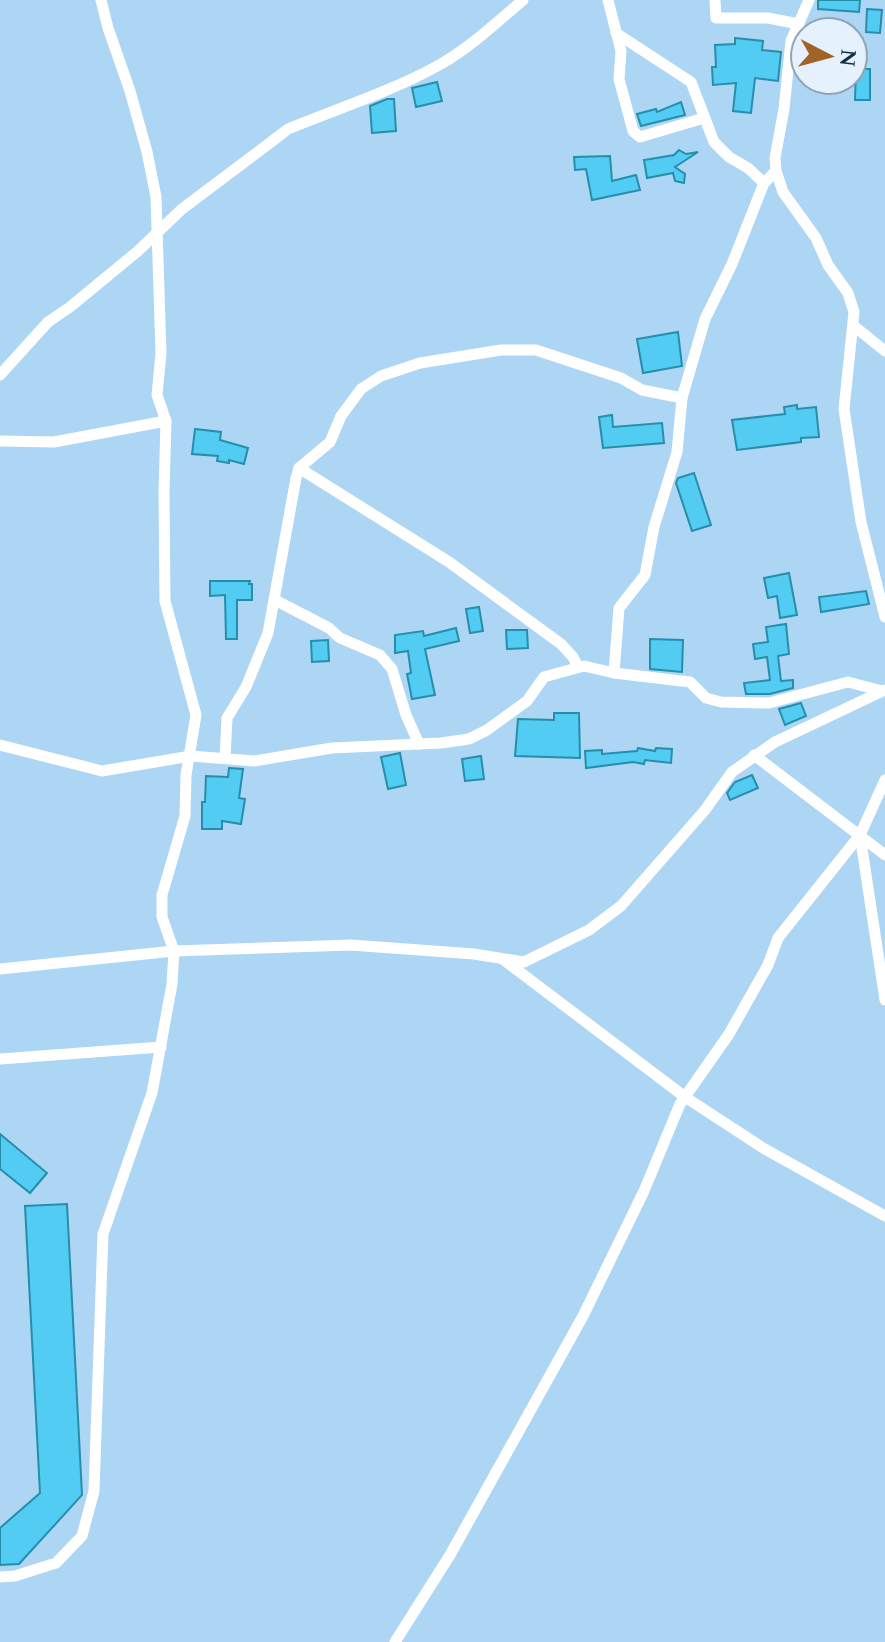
<svg xmlns="http://www.w3.org/2000/svg" width="885" height="1642" viewBox="0 0 885 1642" font-family="Spectral,serif">
  <rect width="100%" height="100%" fill="#add5f4"/>
  <g fill="#52ccf2" stroke="#268eab" stroke-width="2">
    <path d="M 818,0 L 860,0 L 859,12 L 818,9 Z"/>
    <path d="M 867,9 L 882,10 L 880,33 L 866,32 Z"/>
    <path d="M 735,38 L 763,41 L 762,50 L 781,52 L 778,81 L 755,78 L 751,113 L 733,111 L 736,83 L 713,85 L 712,67 L 716,67 L 715,45 L 735,44 Z"/>
    <path d="M 856,69 L 870,69 L 870,100 L 855,100 Z"/>
    <path d="M 437,82 L 442,101 L 416,107 L 412,88 Z"/>
    <path d="M 387,99 L 394,99 L 396,131 L 372,133 L 370,106 Z"/>
    <path d="M 681,102 L 685,115 L 641,126 L 637,114 L 656,109 L 657,112 Z"/>
    <path d="M 679,150 L 686,154 L 698,152 L 675,167 L 685,174 L 684,183 L 675,181 L 673,173 L 647,178 L 644,160 L 674,155 Z"/>
    <path d="M 610,156 L 612,181 L 636,175 L 640,190 L 592,200 L 586,169 L 575,170 L 574,157 Z"/>
    <path d="M 678,332 L 682,366 L 643,373 L 637,339 Z"/>
    <path d="M 797,405 L 797,409 L 816,407 L 819,437 L 801,438 L 801,442 L 737,450 L 732,420 L 785,414 L 784,407 Z"/>
    <path d="M 612,415 L 613,427 L 662,423 L 664,443 L 603,448 L 599,417 Z"/>
    <path d="M 195,429 L 221,432 L 220,440 L 248,448 L 244,464 L 229,460 L 229,463 L 217,461 L 218,456 L 192,454 Z"/>
    <path d="M 694,473 L 711,525 L 692,531 L 676,483 L 678,478 Z"/>
    <path d="M 789,573 L 797,615 L 780,618 L 777,596 L 768,598 L 764,578 Z"/>
    <path d="M 210,581 L 250,581 L 249,584 L 252,584 L 252,600 L 237,600 L 237,639 L 226,639 L 225,595 L 210,596 Z"/>
    <path d="M 866,591 L 869,604 L 821,612 L 819,597 Z"/>
    <path d="M 479,607 L 483,631 L 470,633 L 466,609 Z"/>
    <path d="M 786,624 L 789,654 L 778,656 L 781,681 L 793,680 L 793,688 L 770,694 L 746,694 L 744,683 L 770,680 L 767,657 L 755,659 L 753,644 L 768,642 L 766,627 Z"/>
    <path d="M 456,628 L 459,641 L 425,649 L 435,695 L 412,699 L 407,674 L 411,673 L 408,651 L 395,653 L 395,635 L 423,631 L 424,636 Z"/>
    <path d="M 506,630 L 527,630 L 528,648 L 507,649 Z"/>
    <path d="M 650,639 L 683,640 L 682,672 L 650,669 Z"/>
    <path d="M 328,640 L 329,661 L 312,662 L 311,641 Z"/>
    <path d="M 801,703 L 806,716 L 785,725 L 779,709 Z"/>
    <path d="M 554,713 L 579,713 L 580,758 L 515,756 L 518,719 L 554,720 Z"/>
    <path d="M 638,748 L 655,751 L 656,748 L 672,749 L 671,763 L 645,760 L 644,764 L 633,762 L 586,768 L 585,751 L 602,750 L 602,754 L 637,751 Z"/>
    <path d="M 400,753 L 406,785 L 388,789 L 381,757 Z"/>
    <path d="M 481,756 L 484,779 L 465,781 L 462,759 Z"/>
    <path d="M 229,768 L 243,769 L 239,798 L 245,799 L 241,824 L 222,821 L 222,829 L 202,829 L 202,802 L 205,802 L 206,776 L 228,777 Z"/>
    <path d="M 752,775 L 758,788 L 730,800 L 727,793 L 735,782 Z"/>
    <path d="M 0,1134 L 47,1173 L 30,1193 L 0,1169 Z"/>
    <path d="M 67,1204 L 82,1495 L 19,1564 L 0,1565 L 0,1528 L 40,1493 L 25,1206 Z"/>
  </g>
  <g fill="none" stroke-linecap="round" stroke-linejoin="round">
    <g stroke="#fff" stroke-width="11">
      <path d="M 608,0 L 621,51 L 619,79 L 633,131 L 640,137 L 704,118"/>
      <path d="M 715,0 L 716,18 L 768,18 L 799,24"/>
      <path d="M 809,0 L 791,41 L 784,109 L 775,158 L 776,171 L 783,192 L 816,238 L 828,265 L 848,293 L 854,312 L 844,409 L 861,522 L 885,617"/>
      <path d="M 616,33 L 691,82 L 714,142 L 729,157 L 748,168 L 764,183"/>
      <path d="M 854,326 L 885,351"/>
      <path d="M 0,375 L 48,322 L 70,307 L 138,251 L 182,209 L 275,139 L 288,129 C 339,108 393,91 441,64 C 472,46 497,22 523,0"/>
      <path d="M 0,441 L 54,442 L 166,421"/>
      <path d="M 299,468 L 449,562 L 561,644 L 573,657 L 578,667"/>
      <path d="M 275,600 L 329,628 L 340,638 L 380,655 L 392,669 L 406,715 L 419,744"/>
      <path d="M 614,673 L 619,608 L 645,575 L 654,527 L 677,452 L 682,398 L 705,319 L 732,264 L 764,183 L 776,171"/>
      <path d="M 0,745 L 102,771 L 191,756 L 254,761 L 332,748 L 441,743 L 469,739 L 487,730 L 527,701 L 544,677 L 584,666 L 614,673 L 690,682 L 706,698 L 721,702 L 769,703 L 848,682 L 882,691"/>
      <path d="M 754,755 L 885,855"/>
      <path d="M 225,758 L 227,718 L 246,687 L 268,633 L 296,478 L 299,468 L 330,442 L 341,416 L 361,389 L 381,376 L 420,363 L 501,350 L 536,350 L 621,378 L 642,390 L 682,398"/>
      <path d="M 860,835 L 885,1000"/>
      <path d="M 504,960 L 685,1097 L 763,1148 L 885,1216"/>
      <path d="M 0,969 L 174,951 L 351,945 L 474,954 L 524,962 L 589,930 L 621,906 L 705,810 L 732,772 L 775,742 L 885,690"/>
      <path d="M 0,1059 L 161,1047"/>
      <path d="M 0,1577 L 15,1576 L 56,1563 L 82,1536 L 94,1491 L 103,1234 L 152,1093 L 172,984 L 174,951 L 162,917 L 162,895 L 185,816 L 186,775 L 196,715 L 165,601 L 164,492 L 166,421 L 157,395 L 161,353 L 156,197 L 147,152 L 130,91 L 108,28 L 101,0"/>
      <path d="M 395,1642 L 450,1555 L 583,1316 L 644,1191 L 680,1104 L 729,1034 L 768,965 L 778,938 L 860,835 L 885,780"/>
    </g>
  </g>
  <g transform="translate(829 56) rotate(96)"><circle r="38" fill="#e5f2fd" stroke="#91a4b3" stroke-width="2"/>
  <path d="M0-6L14 30L0 20L-14 30Z" fill="#a16428"/>
  <text y="-12" font-size="22" font-weight="bold" text-anchor="middle" fill="#133044">N</text>
  </g>
</svg>
